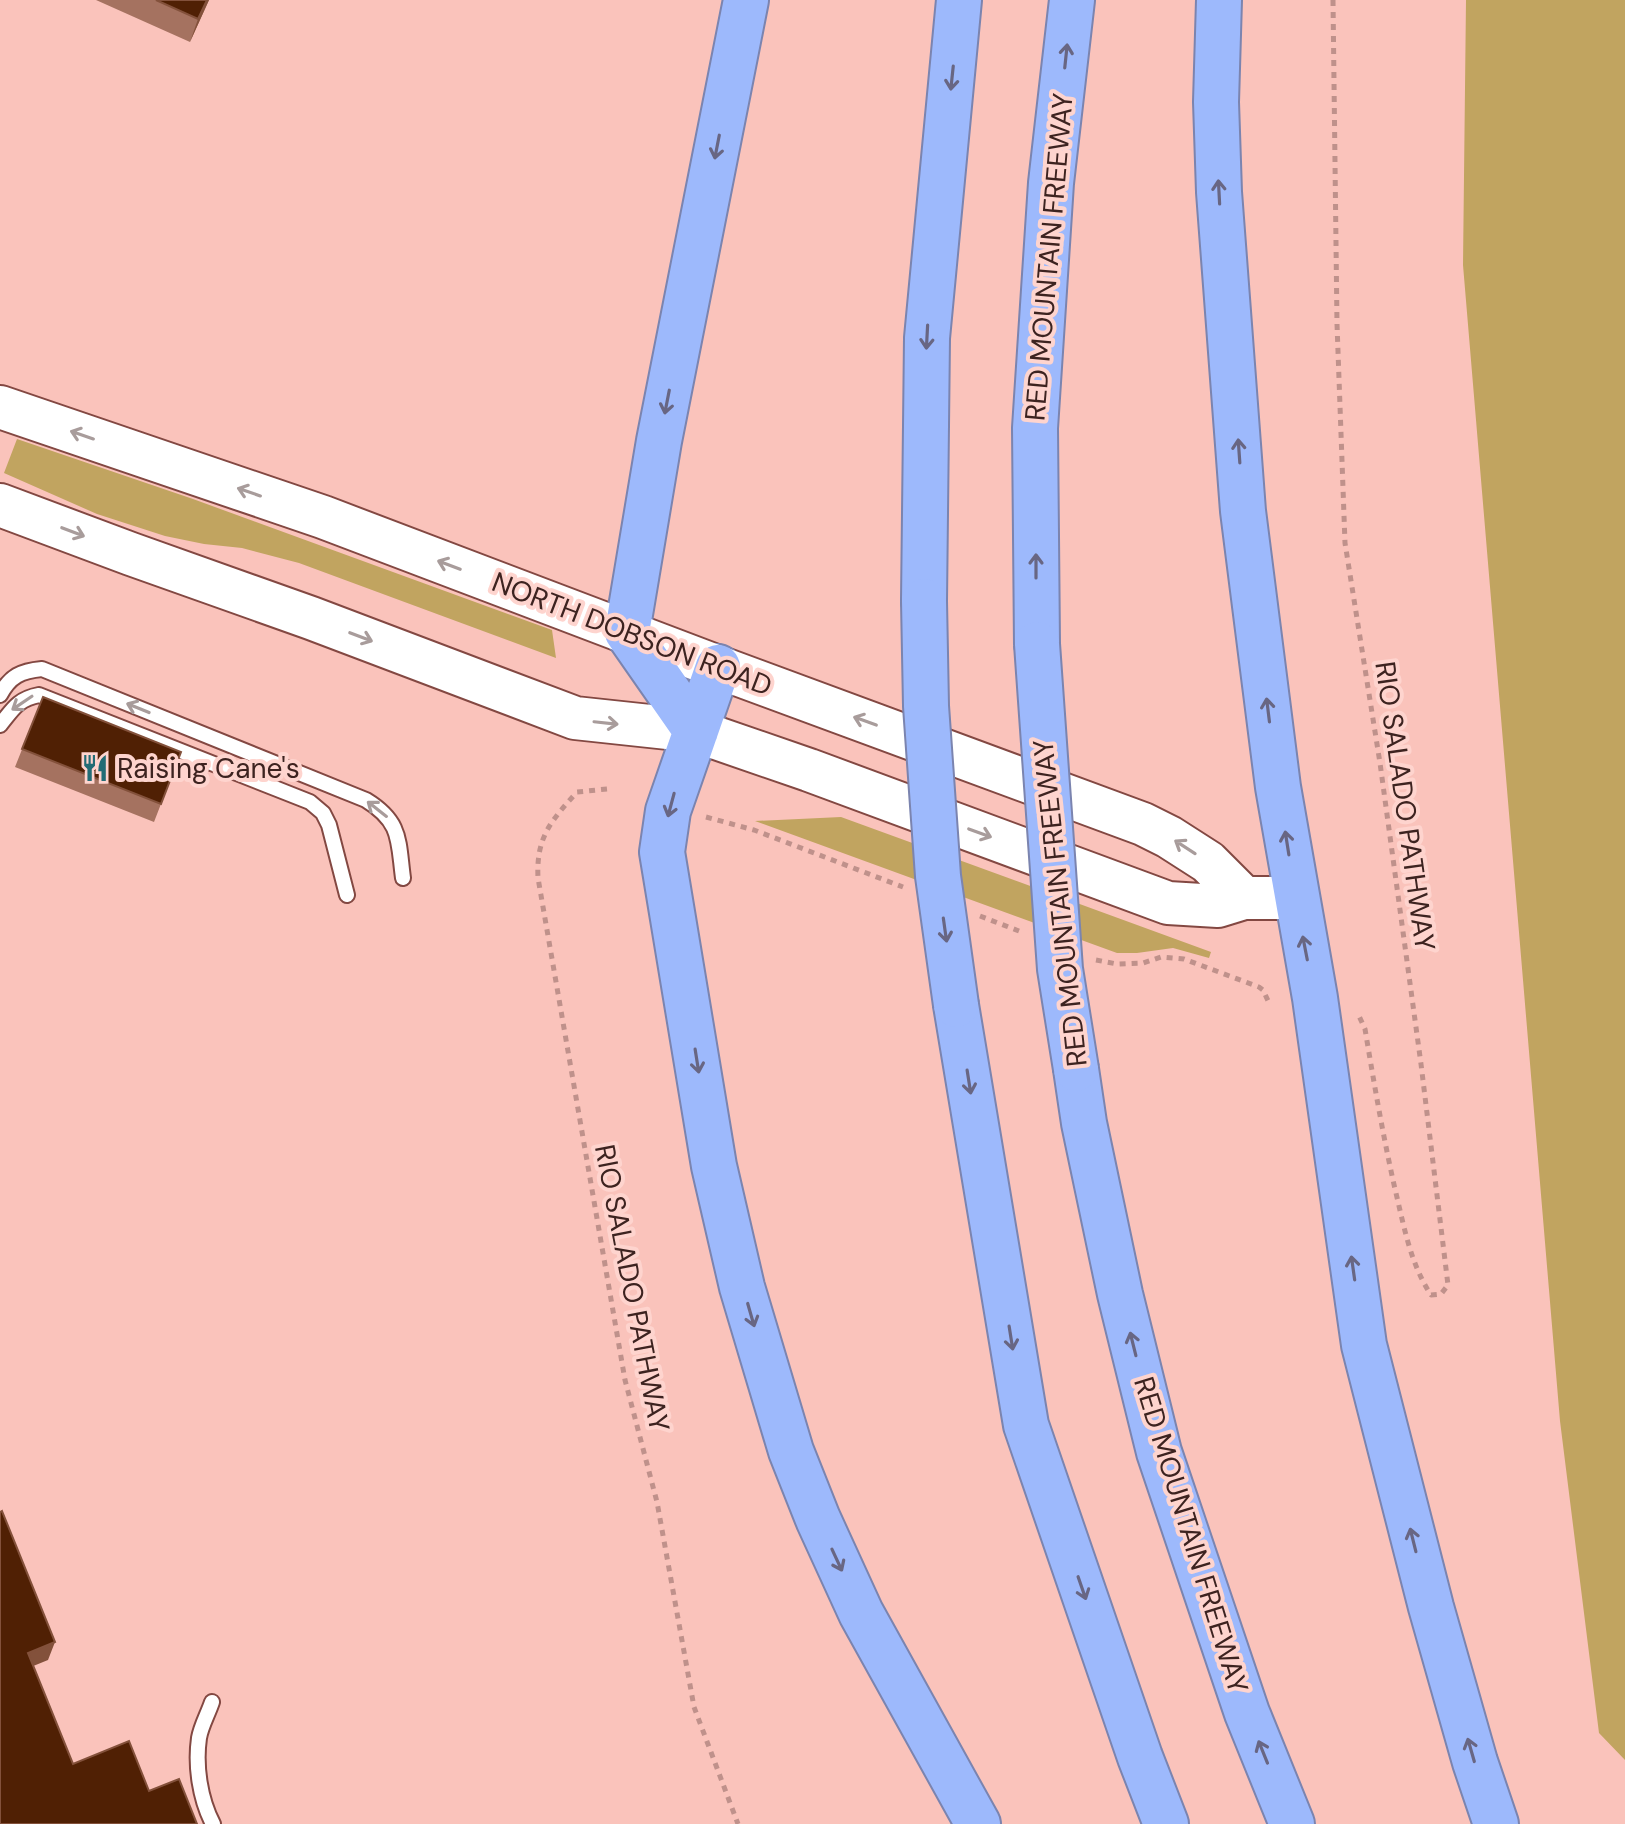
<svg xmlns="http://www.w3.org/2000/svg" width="1625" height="1824" font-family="'DM Sans',sans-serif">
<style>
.green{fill:#c1a460}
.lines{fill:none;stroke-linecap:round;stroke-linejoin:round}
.lane-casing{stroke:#834842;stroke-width:18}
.secondary-casing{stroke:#834842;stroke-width:46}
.highway-casing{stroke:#7b84af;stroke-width:48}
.path{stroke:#bf918b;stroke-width:5;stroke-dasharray:6 6;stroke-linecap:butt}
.lane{stroke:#fff;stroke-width:14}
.secondary{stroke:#fff;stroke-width:42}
.highway{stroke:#9db9fc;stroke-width:44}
.highway-bridge-casing{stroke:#7b84af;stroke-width:48;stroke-linecap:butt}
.highway-bridge{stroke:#9db9fc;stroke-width:44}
.wall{fill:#a57260}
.shaded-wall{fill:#83513b}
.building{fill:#502004;stroke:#83513b;stroke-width:2}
.oneway{stroke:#686683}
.oneway2{stroke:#a89c9b}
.labels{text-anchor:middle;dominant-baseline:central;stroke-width:8;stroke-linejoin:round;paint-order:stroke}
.street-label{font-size:28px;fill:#3d2320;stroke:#fed4ce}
.poi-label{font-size:28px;fill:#3d2320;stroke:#fed4ce;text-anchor:start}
</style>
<rect width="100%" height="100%" fill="#fac3bb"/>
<path class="green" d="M1466,0h159v1760l-26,-27 -39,-312 -97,-1156z
M17,439l176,60 359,131 4,28 -257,-95 -57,-15 -38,-4 -39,-8 -68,-22 -93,-41z
M841,817l370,135 -2,6 -36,-10 -36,5h-20l-362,-132z"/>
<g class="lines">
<g class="lane-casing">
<path id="lane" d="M0,695c10,-19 21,-24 42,-26l324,131c36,22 32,41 37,78
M0,725c13,-16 18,-26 39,-30l271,107 13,11 6,12 18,70
M212,1702c-4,12 -11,24 -13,36 -4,28 1,61 14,86"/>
</g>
<g class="secondary-casing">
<path id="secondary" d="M0,407l323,110 395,150 425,157 26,13 39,25 36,36
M0,505l131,49 180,64 264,100 121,13 113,39 359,133 50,3 26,-8h52"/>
</g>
<g class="highway-casing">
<path id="highway" d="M1219,0l-3,102 3,90 24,319 35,276 37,211 49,347 67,262 44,155 21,62
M924,601l3,-263 32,-338
M1037,644l-2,-216 16,-245 21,-183
M718,667l-50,144 -6,41 52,314 28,121 49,164 27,68 43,94 117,211
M696,731l-69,-99 32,-191 87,-441
M956,1005l70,420 114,332 26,67
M1076,1069l8,54 36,171 39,158 88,261 45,111"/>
</g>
<path class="path" d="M1333,0l4,324 8,219 35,220 41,301 27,221 -7,9 -10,1c-21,-32 -27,-69 -36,-106 -12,-53 -21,-106 -30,-160l-6,-13h-3
M607,789l-30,3c-26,29 -41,45 -39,86l87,502 32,122 37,205 44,117
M706,817l48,13 149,57
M980,916l39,15
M1096,960l21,4 26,-1 18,-6 23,2 75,28 4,3 7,15"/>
<use href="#lane" class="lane"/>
<use href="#secondary" class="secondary"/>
<use href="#highway" class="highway"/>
<g class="highway-bridge-casing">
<path id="highway-bridge" d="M924,601l2,105 12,170 18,129
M1037,644l23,325 16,100"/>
</g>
<use href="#highway-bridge" class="highway-bridge"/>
</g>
<path class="wall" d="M96,0h113l-19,42z
M43,697l138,55 -27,70 -139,-55z"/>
<path class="shaded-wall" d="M207,0h2l-19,42 8,-23z
M55,1642l-7,18 -27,11 7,-18z"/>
<path class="building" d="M156,0h51l-9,19z
M43,697l138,55 -20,52 -139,-55z
M2,1511l53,131 -27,11 45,111 56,-23 20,50 30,-12 18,45h-197v-312z"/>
<defs><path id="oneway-shaft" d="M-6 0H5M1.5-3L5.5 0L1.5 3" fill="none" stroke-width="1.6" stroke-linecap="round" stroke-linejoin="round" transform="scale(2)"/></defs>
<g class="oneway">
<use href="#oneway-shaft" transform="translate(1066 56) rotate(-84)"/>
<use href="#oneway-shaft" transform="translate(952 78) rotate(96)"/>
<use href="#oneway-shaft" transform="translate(717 147) rotate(101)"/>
<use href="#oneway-shaft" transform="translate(1219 192) rotate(-93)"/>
<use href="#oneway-shaft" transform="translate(927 337) rotate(93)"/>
<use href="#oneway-shaft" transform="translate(667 402) rotate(101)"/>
<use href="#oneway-shaft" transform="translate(1239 451) rotate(-94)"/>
<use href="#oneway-shaft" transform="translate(1036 566) rotate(-90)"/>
<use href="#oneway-shaft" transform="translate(1268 710) rotate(-97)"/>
<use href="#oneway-shaft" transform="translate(671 805) rotate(105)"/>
<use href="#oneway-shaft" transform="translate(1287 843) rotate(-99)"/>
<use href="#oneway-shaft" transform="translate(945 930) rotate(82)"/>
<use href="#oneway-shaft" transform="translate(1305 948) rotate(-101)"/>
<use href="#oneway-shaft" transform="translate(697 1061) rotate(81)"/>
<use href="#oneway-shaft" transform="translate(969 1082) rotate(81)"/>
<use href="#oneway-shaft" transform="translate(1353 1268) rotate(-98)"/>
<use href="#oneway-shaft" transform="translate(751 1315) rotate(74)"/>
<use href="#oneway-shaft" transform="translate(1011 1338) rotate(81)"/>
<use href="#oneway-shaft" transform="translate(1133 1344) rotate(-104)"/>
<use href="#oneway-shaft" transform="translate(1413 1540) rotate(-104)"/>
<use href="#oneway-shaft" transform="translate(837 1560) rotate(65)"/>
<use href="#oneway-shaft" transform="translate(1082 1588) rotate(71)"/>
<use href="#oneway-shaft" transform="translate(1471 1750) rotate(-106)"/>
<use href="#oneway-shaft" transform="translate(1263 1752) rotate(-112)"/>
</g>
<g class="oneway2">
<use href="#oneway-shaft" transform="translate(82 435) rotate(-161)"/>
<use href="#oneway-shaft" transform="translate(249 492) rotate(-161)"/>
<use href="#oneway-shaft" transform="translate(73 532) rotate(21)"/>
<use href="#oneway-shaft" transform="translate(449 565) rotate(-159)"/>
<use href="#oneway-shaft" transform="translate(361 637) rotate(21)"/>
<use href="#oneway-shaft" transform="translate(22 703) rotate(146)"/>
<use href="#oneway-shaft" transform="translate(138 708) rotate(-158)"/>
<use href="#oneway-shaft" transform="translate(865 721) rotate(-160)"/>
<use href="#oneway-shaft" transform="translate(606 723) rotate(6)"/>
<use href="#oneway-shaft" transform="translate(377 809) rotate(-142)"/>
<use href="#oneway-shaft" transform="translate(980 833) rotate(20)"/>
<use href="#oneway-shaft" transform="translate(1185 847) rotate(-147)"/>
</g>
<defs>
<g id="restaurant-bare" transform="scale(2.16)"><path d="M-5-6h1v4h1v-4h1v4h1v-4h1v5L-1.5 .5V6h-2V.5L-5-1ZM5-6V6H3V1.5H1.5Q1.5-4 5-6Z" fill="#226c75" stroke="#fed4ce" stroke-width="2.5" paint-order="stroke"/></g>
</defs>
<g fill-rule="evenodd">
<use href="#restaurant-bare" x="95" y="768"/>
</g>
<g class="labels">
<g class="street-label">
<text transform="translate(1049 257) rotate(-85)">RED MOUNTAIN FREEWAY</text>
<text transform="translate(632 634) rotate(21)">NORTH DOBSON ROAD</text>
<text transform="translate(1405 806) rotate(82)">RIO SALADO PATHWAY</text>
<text transform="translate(1060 903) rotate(-96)">RED MOUNTAIN FREEWAY</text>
<text transform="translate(632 1288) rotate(79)">RIO SALADO PATHWAY</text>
<text transform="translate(1191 1535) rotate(73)">RED MOUNTAIN FREEWAY</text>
</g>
<g class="poi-label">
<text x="117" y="768">Raising Cane's</text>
</g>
</g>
</svg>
